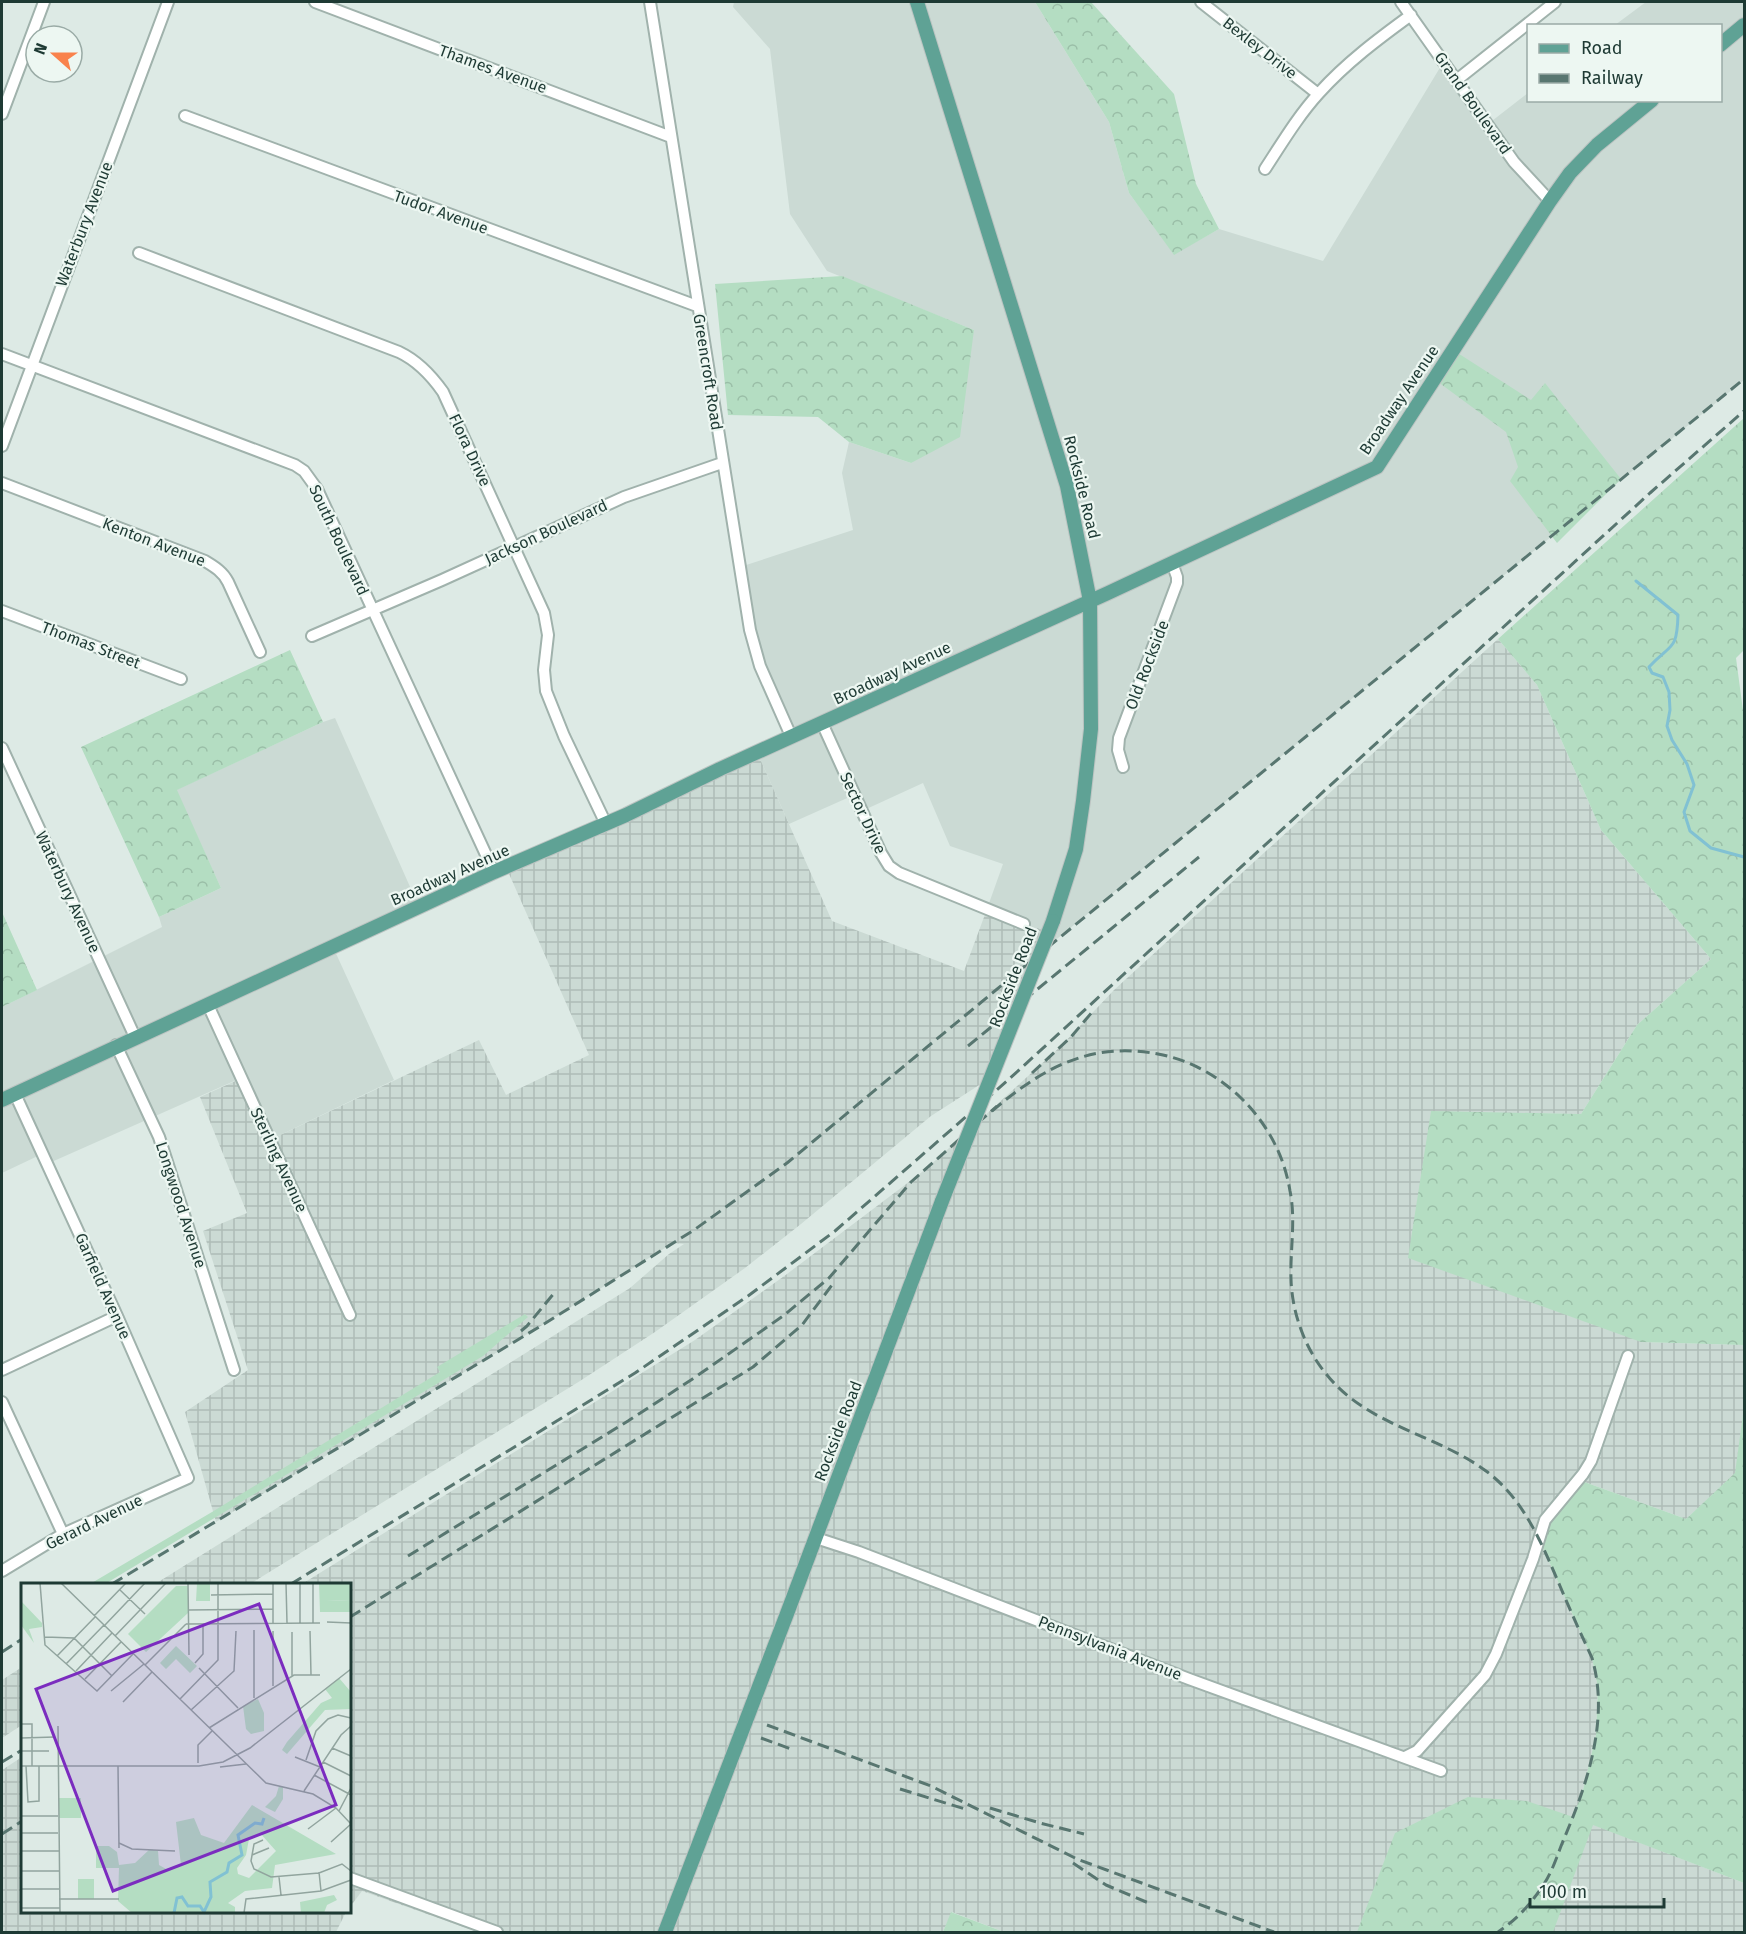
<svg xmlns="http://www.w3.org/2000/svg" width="1746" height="1934" font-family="'Fira Sans',sans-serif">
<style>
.built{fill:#cbdad4}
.industrial{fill:url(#industrial-grid)}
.green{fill:#b4ddc2}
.forest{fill:url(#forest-crowns)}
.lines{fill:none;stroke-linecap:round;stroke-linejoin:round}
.stream{stroke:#81c1d3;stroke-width:3}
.minor-casing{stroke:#a0b2ac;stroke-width:14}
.major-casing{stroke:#bcc4c2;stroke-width:16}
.minor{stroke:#fff;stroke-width:10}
.major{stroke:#5fa295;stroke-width:14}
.rail{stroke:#587670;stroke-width:3;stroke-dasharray:12 6;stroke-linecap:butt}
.major-bridge-casing{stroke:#bcc4c2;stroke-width:16;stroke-linecap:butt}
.major-bridge{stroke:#5fa295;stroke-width:14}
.labels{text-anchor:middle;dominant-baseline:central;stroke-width:4.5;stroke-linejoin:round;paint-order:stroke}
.street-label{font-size:16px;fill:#1e3a34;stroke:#edf7f2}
.inset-river{fill:none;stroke:#81c1d3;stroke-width:3}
.inset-road{fill:none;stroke:#91a49e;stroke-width:1.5}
.view{fill:#7b2cbf;fill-opacity:0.15;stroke:#7b2cbf;stroke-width:3}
.inset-edge{fill:none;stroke:#1e3a34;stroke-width:3}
</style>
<defs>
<pattern id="industrial-grid" width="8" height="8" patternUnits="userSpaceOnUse" patternTransform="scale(1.5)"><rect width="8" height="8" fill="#cbdad4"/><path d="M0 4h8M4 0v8" fill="none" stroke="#aebcb7"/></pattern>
<pattern id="forest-crowns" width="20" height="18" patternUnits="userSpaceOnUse" patternTransform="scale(1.5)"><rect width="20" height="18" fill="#b4ddc2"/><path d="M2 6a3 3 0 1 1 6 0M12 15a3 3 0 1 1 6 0" fill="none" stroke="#9abea7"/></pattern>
</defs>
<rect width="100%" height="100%" fill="#ddeae5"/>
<path class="built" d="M734,2h301l74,120 20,71 45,61 45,-25 104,32 121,-200 44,63 40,-31v7h192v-74l-105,-1 31,-23h98v378l-702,571 -55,-42 16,-45 -53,-18 -27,-63 -61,28 -8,-16 -65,29 -32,-72 34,-16 -31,-70 -20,-99 113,-37 -11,-57 7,-31 62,21 63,-133 -147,-59 -37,-57 -20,-165 -37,-42z
M335,718l84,189 -86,40 61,133 -124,60 -29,-62 -194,86 -5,-10 -40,19v-166l160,-80 -3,-10 62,-29 -45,-98 147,-68z"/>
<path class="industrial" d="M1498,639l39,46 64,145 110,129 -74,66 -56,89 -150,-2 210,230 103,3v62l-8,66 -50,46 -107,-39 -40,59 53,119 6,30 -2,47 -13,55 -9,27 170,66v49h-740l-52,-20 -9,20h-465l-116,-41 -12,16v-323h-48l393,-244 92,-66 139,-105 134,-122 54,-57z
M757,752l75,169 132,50 23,-62 61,23 -64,150 -53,34 -130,108 -56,44 -90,64 -75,49 -330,203h-95l475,-296 39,-34 15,-10 -11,-1 -129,81 -328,198 -31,-110 63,-42 -45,-139 44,-18 -47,-116 42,-19 28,62 209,-100 27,55 83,-40 -83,-188z
M22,1667v58l-20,13v-58z
M22,1757v155h324l-10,20h-334v-162z"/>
<path class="green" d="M525,1314l3,3 -45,39 -378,228h-15l122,-72 228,-140 -3,-5z"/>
<path class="forest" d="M1035,2h56l83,92 22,90 23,45 -45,26 -45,-62 -20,-71z
M842,276l132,54 -14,107 -49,26 -62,-21 -31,-25 -90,-2 -13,-131z
M1453,350l78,50 14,-17 76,96 -64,64 -47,-62 8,-14 -12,-35 -72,-53z
M1744,418v232l-8,8 8,60v627l-103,-3 -233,-84 23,-147 150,3 56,-89 74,-66 -110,-129 -64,-145 -39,-46z
M290,650l33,72 -146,68 44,98 -62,29 -78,-170z
M2,912l35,78 -35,17z
M1744,1407v476l-151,-58 -40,107h-196l38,-99 73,-36 59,4 46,16 10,-27 13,-55 2,-47 -6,-30 -53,-119 6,-19 34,-40 107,39 49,-46z
M951,1912l53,20h-61z"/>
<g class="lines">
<path class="stream" d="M1636,581l42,34c-1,37 -7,28 -29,52l3,6 11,4 6,15 1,18 -3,16 5,14 15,24 7,21 -10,27 6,19 21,17 33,9"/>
<g class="minor-casing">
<path id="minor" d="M315,2l356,135
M650,2l100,628 10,36 31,70
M1201,2l117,92
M1401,2l113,160 36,39
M1458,79l97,-77
M2,114l42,-112
M185,116l512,190
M1265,169c17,-26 33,-53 54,-76 27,-30 59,-54 92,-78
M139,253l260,99c19,9 32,23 44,40l101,221 4,22 -4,35 2,21 18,45 42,88
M2,354l293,111 9,6 13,18 177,383
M2,446l166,-444
M2,483l203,78c10,6 18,11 23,21l32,70
M2,611l179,68
M312,636l130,-56 182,-83 98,-34
M822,723l59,130 8,13 10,7 125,51
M2,748l133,289
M1123,767l-5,-17 1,-12 58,-155v-6l-5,-14
M208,1005l142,310
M116,1045l43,92 75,233
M2,1370l115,-54
M2,1402l61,132
M816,1538l43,14 330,127 252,92
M2,1571l61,-37 125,-56 -71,-162 -102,-222
M1405,1757l12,-6 68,-76 11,-21 37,-95 12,-39 38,-46 8,-13 37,-105
M350,1878l147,54"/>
</g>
<g class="major-casing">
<path id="major" d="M917,2l150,484 23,115 1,128 -8,72 -7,48 -23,72
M1720,45l24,-20
M2,1100l492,-228 132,-57 94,-46 388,-176 269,-126 173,-266 20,-28 27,-28 55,-45
M665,1932l123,-321 154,-410"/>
</g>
<use href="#minor" class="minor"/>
<use href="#major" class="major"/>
<path class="rail" d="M968,1046l231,-189
M1032,1073l39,-36 22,-26
M992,1111c52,-44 100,-71 171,-56 28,6 55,21 77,42 26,25 44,57 50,94 6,29 0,59 1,88 1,34 14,70 36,96 41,51 109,59 159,96 38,28 56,73 74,115 10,24 21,48 32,72 18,61 -5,127 -29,183 -6,15 -11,32 -21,46 -12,18 -26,33 -44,45
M521,1331l6,-5 28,-34
M408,1556l220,-135 63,-41 92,-64 46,-38 82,-96 86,-76
M112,1584l432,-260 150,-94 93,-67 244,-202 713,-582
M291,1584l344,-211 113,-77 87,-65 172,-150 643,-588 94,-82
M350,1617l403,-250 49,-42 33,-44
M2,1652l20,-13
M767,1725l164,61 146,73 197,73
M761,1738l30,11
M2,1762l20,-12
M900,1789l65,20
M990,1808l50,15 44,11
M2,1834l20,-13
M1073,1863l33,22 45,19"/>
<g class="major-bridge-casing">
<path id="major-bridge" d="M942,1201l111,-280"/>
</g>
<use href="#major-bridge" class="major-bridge"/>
</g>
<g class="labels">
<g class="street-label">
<text transform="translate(1260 48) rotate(38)">Bexley Drive</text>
<text transform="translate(493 69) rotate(20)">Thames Avenue</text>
<text transform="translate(1473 103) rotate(55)">Grand Boulevard</text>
<text transform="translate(441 212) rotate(20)">Tudor Avenue</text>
<text transform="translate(84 224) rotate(-69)">Waterbury Avenue</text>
<text transform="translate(708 372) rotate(81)">Greencroft Road</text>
<text transform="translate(1399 400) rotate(-56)">Broadway Avenue</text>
<text transform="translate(470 450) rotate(65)">Flora Drive</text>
<text transform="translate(1082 487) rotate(76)">Rockside Road</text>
<text transform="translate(546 532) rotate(-25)">Jackson Boulevard</text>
<text transform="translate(339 540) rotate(65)">South Boulevard</text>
<text transform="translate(154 542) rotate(21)">Kenton Avenue</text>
<text transform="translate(91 645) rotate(21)">Thomas Street</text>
<text transform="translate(1147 665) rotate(-69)">Old Rockside</text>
<text transform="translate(892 673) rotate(-25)">Broadway Avenue</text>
<text transform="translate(863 813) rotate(65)">Sector Drive</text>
<text transform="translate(450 875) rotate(-24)">Broadway Avenue</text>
<text transform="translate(68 892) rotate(65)">Waterbury Avenue</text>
<text transform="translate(1013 977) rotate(-69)">Rockside Road</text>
<text transform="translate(279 1160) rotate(65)">Sterling Avenue</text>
<text transform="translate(181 1205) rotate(72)">Longwood Avenue</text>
<text transform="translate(103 1286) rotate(66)">Garfield Avenue</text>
<text transform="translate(838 1431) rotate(-69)">Rockside Road</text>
<text transform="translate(94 1522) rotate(-26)">Gerard Avenue</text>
<text transform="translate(1110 1648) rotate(21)">Pennsylvania Avenue</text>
</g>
</g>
<g transform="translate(21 1583)">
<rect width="330" height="330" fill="#ddeae5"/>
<path d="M330,17v12h-24v-11z" fill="#b4ddc2"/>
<path d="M176,0l13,1v17h-14zM298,0h32v17l-24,1v11h-7zM155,3h12v27l-42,39 -18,-18zM0,18l21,22v4l-13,2 5,14 -13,-18zM155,63l21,20 -7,7 -14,-14 -10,10 -6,-6zM318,95l12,14v17l-26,1 -38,44 -5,-4 5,-8 34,-39 11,-5 -7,-9zM237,116l6,14v18l-13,3 -5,-5 -3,-23zM258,203l4,1v12l-8,13 -10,-5 11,-11zM38,215h22v20h-22zM231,222l84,49 -61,11 -3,23 -27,3 -17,12 7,4v6h-103l-14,-12 1,-33h-23v-22h13l8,6 2,13 16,-2 15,-14 8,2 1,14 7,4 15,-4 -5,-43 18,-4 7,17 23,8zM239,250l16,18 -27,27 -11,-4 -1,-6 9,-13 3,-16zM57,296h16v20h-16zM313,312l3,5 -10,5 -3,8h-23l-1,-11z" fill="#b4ddc2" fill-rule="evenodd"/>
<path class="inset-river" d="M153,330l3,-15 5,-1 6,9h12l4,6 7,-15 -1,-15 17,-10 2,-9 13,-8 -4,-20 17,-12 7,1 2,-6"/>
<path class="inset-road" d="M19,0l5,62 52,46 36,-37M40,0l205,200 47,11 23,14 15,16M167,0l1,72M252,0v40M265,0l1,40M279,0v40M292,0v40M99,7l25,24M190,12l62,-1M167,27l85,-1M73,33l32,-33M306,39l24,1M165,41l134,-1M84,42l40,-42M233,47v68M252,48v55M289,48l1,44M271,49v44M94,53l51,-53M24,54l29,1 38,38M36,73l38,-39M174,80l8,-9v-30M45,81l38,-39M124,82l41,-41M178,85l39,40M55,88l36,-38M64,96l36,-37M90,108l33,-27M159,116l38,-39v-77M102,119l29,-30M170,127l43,-39 2,-40M0,141h11v42M37,143l2,187M188,145l85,-53h26M0,155l34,-1M311,165l19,8M0,168h28M274,174l25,10M285,177l10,-29 12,-12 10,-4 13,3M302,179l28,14M177,180v-18l14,-14M0,183h178l24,-4 27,-14 101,-79M5,183l2,36 11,-1v-35M97,183l1,82M199,184l26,-3M293,192l37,20M283,208l37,-56 10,-9M318,228l12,-23M0,233h37M287,246l28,-21M0,250h37M242,257l-9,4 -3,17 3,8 17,8 48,-4 23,-9 9,7M310,259l20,-18M98,260l13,6 43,2M0,268h38M231,272l17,-7M0,288h38M298,289l2,19M258,294l2,18M0,306h39M38,316h60M0,325h39M223,330l2,-14 75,-8 30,-11"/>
<path class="view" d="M238,21l77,201 -223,86 -77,-202z"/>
<rect width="330" height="330" class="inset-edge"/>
</g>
<rect width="1746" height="1934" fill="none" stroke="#1e3a34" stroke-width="6"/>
<rect x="1527" y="24" width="195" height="78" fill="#edf7f2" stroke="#9aaba6" stroke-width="1.5"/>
<rect x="1539" y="44" width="30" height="9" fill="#5fa295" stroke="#9aaba6" stroke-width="1.5"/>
<text x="1581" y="54" font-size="18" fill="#1e3a34">Road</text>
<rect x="1539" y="74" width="30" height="9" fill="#587670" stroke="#9aaba6" stroke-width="1.5"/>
<text x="1581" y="84" font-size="18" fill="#1e3a34">Railway</text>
<g transform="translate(54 54) rotate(291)"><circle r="28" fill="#edf7f2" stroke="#9aaba6" stroke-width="1.5"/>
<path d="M0-4.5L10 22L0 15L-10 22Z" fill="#f9824c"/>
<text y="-9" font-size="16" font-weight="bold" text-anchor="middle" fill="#1e3a34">N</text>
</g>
<path d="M1530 1898v9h134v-9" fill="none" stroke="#1e3a34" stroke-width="3"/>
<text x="1539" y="1898" font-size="18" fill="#1e3a34" stroke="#edf7f2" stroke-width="4.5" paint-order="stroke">100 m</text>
</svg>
